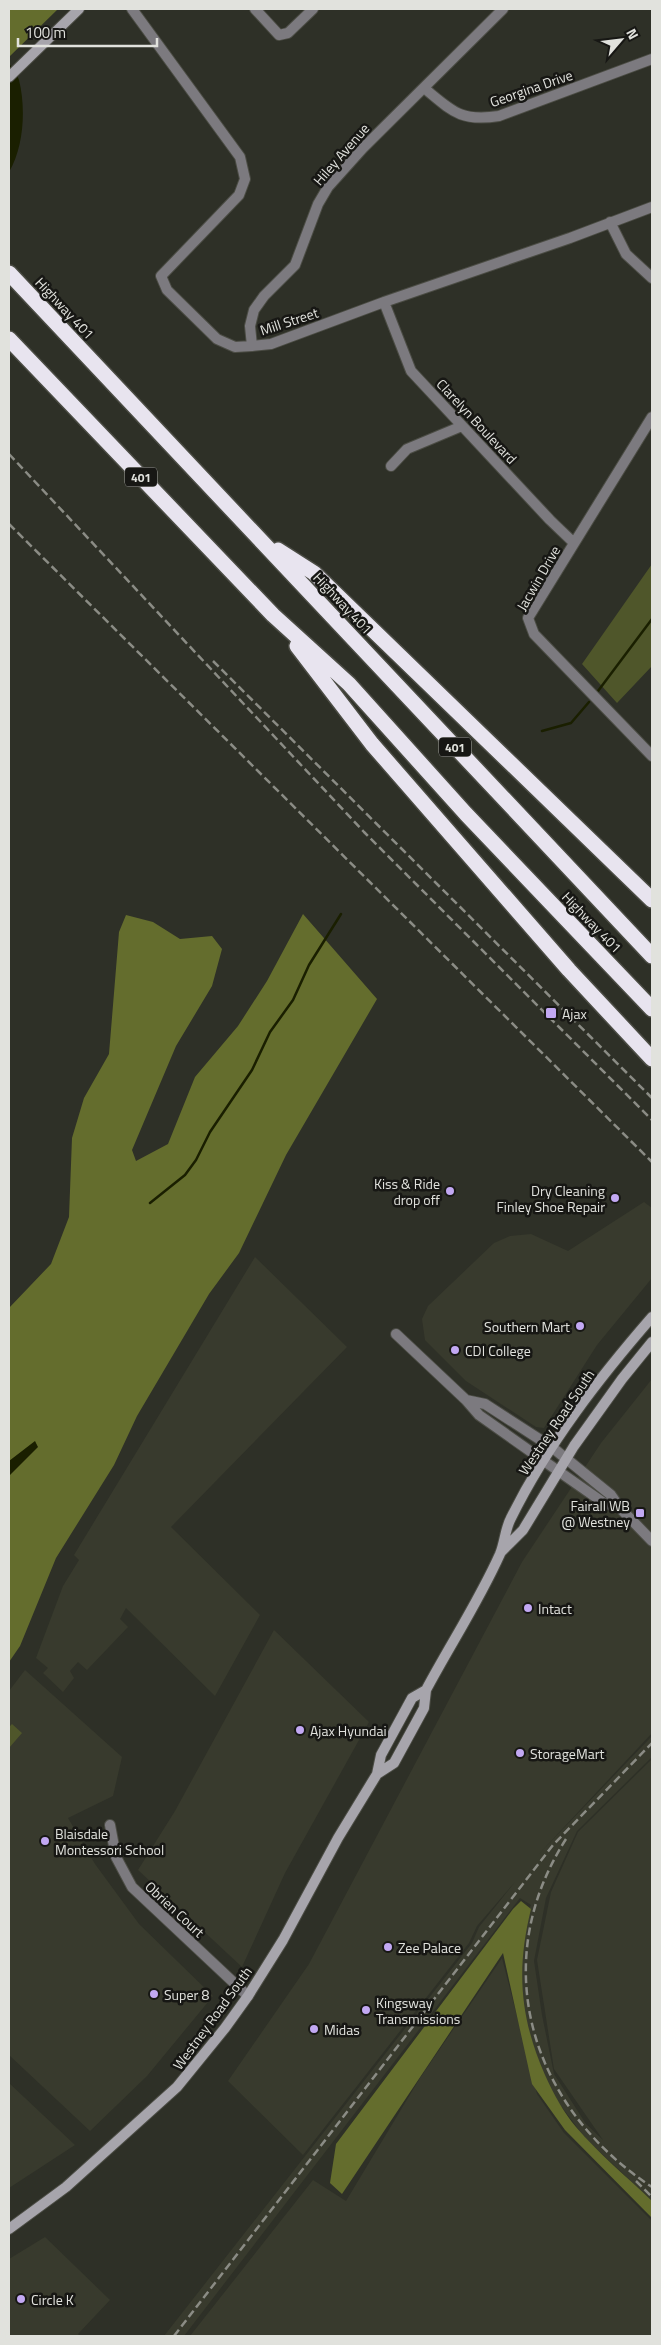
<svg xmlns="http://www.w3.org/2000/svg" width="661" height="2345" font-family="'Titillium Web',sans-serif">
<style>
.built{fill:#383a2d}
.green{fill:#4f562a}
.forest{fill:#646d2d}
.water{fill:#1a1f00}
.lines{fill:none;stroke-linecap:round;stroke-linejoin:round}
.stream{stroke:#1a1f00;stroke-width:2.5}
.minor-casing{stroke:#4b4c44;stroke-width:12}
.tertiary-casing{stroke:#4b4c44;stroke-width:12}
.secondary-casing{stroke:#4b4c44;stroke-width:12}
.motorway-casing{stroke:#4b4c44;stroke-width:18}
.minor{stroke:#7c7a7f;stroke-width:10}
.tertiary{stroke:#7c7a7f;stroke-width:10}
.secondary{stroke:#a7a5ac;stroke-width:10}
.motorway{stroke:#e8e4ef;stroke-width:15}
.rail{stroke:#8b8c85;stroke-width:2.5;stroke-dasharray:8 4;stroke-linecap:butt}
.poi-dot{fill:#c2a8f3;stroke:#171714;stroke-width:2}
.labels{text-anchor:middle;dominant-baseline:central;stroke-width:5;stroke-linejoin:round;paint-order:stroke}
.shield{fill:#171714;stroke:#a4a5a1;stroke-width:1}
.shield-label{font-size:12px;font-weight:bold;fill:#e1e2dd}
.street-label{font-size:14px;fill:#e1e2dd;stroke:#171714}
.poi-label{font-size:14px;fill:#e1e2dd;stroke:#171714;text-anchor:start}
</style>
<rect width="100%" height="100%" fill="#2e3027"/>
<path class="built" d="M644,1202l8,6v70l-55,67 -53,83 -8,-1 -70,-46 -41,-41 -3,-21 6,-13 66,-63 16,-7 21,-2 37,17z
M255,1257l92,90 -176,180 89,88 -45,81 -89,-88 -6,11 8,8 -41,43 -9,-8 -8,9 4,7 -11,14 -20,-19 5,-5 -12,-10 27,-72 16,-26 -5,-5z
M652,1379v354l-114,122 114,-119v21l-75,74 -31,67 -12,63 8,54 12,59 32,50 17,16 -49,-71 -17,-109 14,-68 27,-60 74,-73v442l-67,-63 -30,-40 -22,-46 -11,-35 -3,-38 7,-64 5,-10 -11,-7 -336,438h-20l308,-393 7,-16 36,-45 -38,44 -8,17 -166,212 -75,-74 81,-117 213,-402 79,-119z
M274,1630l95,92 -84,151 -43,94 -104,-97 37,-59z
M25,1670l97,87 -9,39 -45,22 27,46 44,60 74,72 -66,80 -57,55 -81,-76v-364z
M502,1958l35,136 27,39 88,88v115h-462l123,-156 33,21 74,-123z
M9,2083l66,62 -66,43z
M45,2237l65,63 -32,34 2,2h-71v-77z"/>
<path class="green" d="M652,564v102l-35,37 -35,-39z
M12,1724l10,9 -13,15v-21z"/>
<path class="forest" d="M9,9h49l-49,48z
M303,914l74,85 -91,156 -47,98 -30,41 -72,122 -23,49 -58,93 -36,88 -11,16v-354l42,-44 18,-47 3,-79 12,-40 25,-44 10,-122 7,-17 27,7 27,17 32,-3 10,13 -10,37 -36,60 -44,104 4,11 32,-17 27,-67 43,-51 29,-45z
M521,1901l10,8c-15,61 -11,109 14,166 8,18 19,38 31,52 23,27 51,50 76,74v17l-87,-88 -33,-46 -29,-131 -161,241 -12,-11 6,-39 177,-235z"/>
<path class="water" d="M9,63c3,5 8,11 10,17 7,28 5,67 -10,92z
M35,1441l3,6 -29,29v-15z"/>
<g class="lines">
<path class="stream" d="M598,691l54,-72
M542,731l29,-8 18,-21
M150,1203l35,-28 11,-15 14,-28 42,-62 18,-38 23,-32 16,-35 32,-51"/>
<g class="minor-casing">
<path id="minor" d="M132,9l108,148 5,22 -6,16 -78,81 6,14 50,49 18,8 17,-1 19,-2 113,-42 186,-64 82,-31
M255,9l24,26 9,-2 25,-24
M424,88c28,23 36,34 75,28l153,-57
M610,222l16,32 26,24
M384,302l27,69 139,149 24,23
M252,346l-2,-20 4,-16 10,-14 31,-31 23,-61 10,-17 35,-39 140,-139
M652,417l-124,201 6,16 118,122
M391,466l16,-17 55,-23
M396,1334l70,66 13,15 65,46
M466,1400l19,4 68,44
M110,1825l6,32 16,30 116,109"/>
</g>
<g class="tertiary-casing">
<path id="tertiary" d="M553,1448l58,47 9,13 32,33
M544,1461l60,42 16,5"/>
</g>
<g class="secondary-casing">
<path id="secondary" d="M9,77l70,-68
M501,1552l22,-22 51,-84 48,-67 30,-37
M377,1774l17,-11 30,-55 2,-18c24,-45 53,-89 74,-136 5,-12 5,-25 11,-36 36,-73 88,-140 141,-201
M9,2229l57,-42 111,-100 48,-59 23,-32 35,-56 55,-102 39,-64 4,-19 31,-57 14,-8"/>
</g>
<g class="motorway-casing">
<path id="motorway" d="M9,273l643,683
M9,339l264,276 76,69 117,130 186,195
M278,550l36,23 338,327
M297,646l75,98 197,226 83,89"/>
</g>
<use href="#minor" class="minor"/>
<use href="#tertiary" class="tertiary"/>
<use href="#secondary" class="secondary"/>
<use href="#motorway" class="motorway"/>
<path class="rail" d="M9,454l355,378 288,288
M9,524l643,638
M213,661l439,437
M566,1839c-80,125 -35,269 86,348
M636,2181l16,16
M174,2336l379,-491 99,-102"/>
</g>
<g class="poi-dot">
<rect x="545" y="1007" width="12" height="12" rx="2.5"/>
<circle cx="450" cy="1191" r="5"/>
<circle cx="615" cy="1198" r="5"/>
<circle cx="580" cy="1326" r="5"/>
<circle cx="455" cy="1350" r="5"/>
<rect x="635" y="1508" width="10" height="10" rx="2.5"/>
<circle cx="528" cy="1608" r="5"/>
<circle cx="300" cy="1730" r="5"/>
<circle cx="520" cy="1753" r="5"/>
<circle cx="45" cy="1841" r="5"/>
<circle cx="388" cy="1947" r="5"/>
<circle cx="154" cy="1994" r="5"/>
<circle cx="366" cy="2010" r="5"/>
<circle cx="314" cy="2029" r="5"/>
<circle cx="21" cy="2299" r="5"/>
</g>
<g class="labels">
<g class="shield">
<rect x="125" y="467.5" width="32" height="19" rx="4"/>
<rect x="439" y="737.5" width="32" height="19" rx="4"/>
</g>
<g class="shield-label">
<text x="141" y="477">401</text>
<text x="455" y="747">401</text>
</g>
<g class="street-label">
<text transform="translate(531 88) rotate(-19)">Georgina Drive</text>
<text transform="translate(341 154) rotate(-49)">Hiley Avenue</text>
<text transform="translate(65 308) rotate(47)">Highway 401</text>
<text transform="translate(289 321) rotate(-18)">Mill Street</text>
<text transform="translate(477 421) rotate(47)">Clarelyn Boulevard</text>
<text transform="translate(538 578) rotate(-60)">Jacwin Drive</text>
<text transform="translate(343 603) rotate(47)">Highway 401</text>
<text transform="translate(592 922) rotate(46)">Highway 401</text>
<text transform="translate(556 1422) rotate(-56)">Westney Road South</text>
<text transform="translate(175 1909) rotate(43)">Obrien Court</text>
<text transform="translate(212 2018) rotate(-54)">Westney Road South</text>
</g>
<g class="poi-label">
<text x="562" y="1013">Ajax</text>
<text x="440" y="1183" text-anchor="end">Kiss &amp; Ride<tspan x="440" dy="16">drop off</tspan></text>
<text x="605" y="1190" text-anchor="end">Dry Cleaning<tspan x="605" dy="16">Finley Shoe Repair</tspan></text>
<text x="570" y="1326" text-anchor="end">Southern Mart</text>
<text x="465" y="1350">CDI College</text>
<text x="630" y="1505" text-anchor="end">Fairall WB<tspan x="630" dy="16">@ Westney</tspan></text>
<text x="538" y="1608">Intact</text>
<text x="310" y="1730">Ajax Hyundai</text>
<text x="530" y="1753">StorageMart</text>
<text x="55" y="1833">Blaisdale<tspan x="55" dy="16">Montessori School</tspan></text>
<text x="398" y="1947">Zee Palace</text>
<text x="164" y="1994">Super 8</text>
<text x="376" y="2002">Kingsway<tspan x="376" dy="16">Transmissions</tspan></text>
<text x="324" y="2029">Midas</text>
<text x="31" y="2299">Circle K</text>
</g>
</g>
<rect width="661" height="2345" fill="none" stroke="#e1e2dd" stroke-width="20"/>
<g transform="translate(621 40) rotate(62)" stroke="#171714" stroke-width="4" paint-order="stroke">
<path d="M0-4L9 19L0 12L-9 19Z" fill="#e1e2dd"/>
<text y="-8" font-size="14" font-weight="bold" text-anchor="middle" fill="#e1e2dd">N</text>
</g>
<path d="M18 38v8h139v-8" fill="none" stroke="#e1e2dd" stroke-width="2.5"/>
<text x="25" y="38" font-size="15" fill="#e1e2dd" stroke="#171714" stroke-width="4" paint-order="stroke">100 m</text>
</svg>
